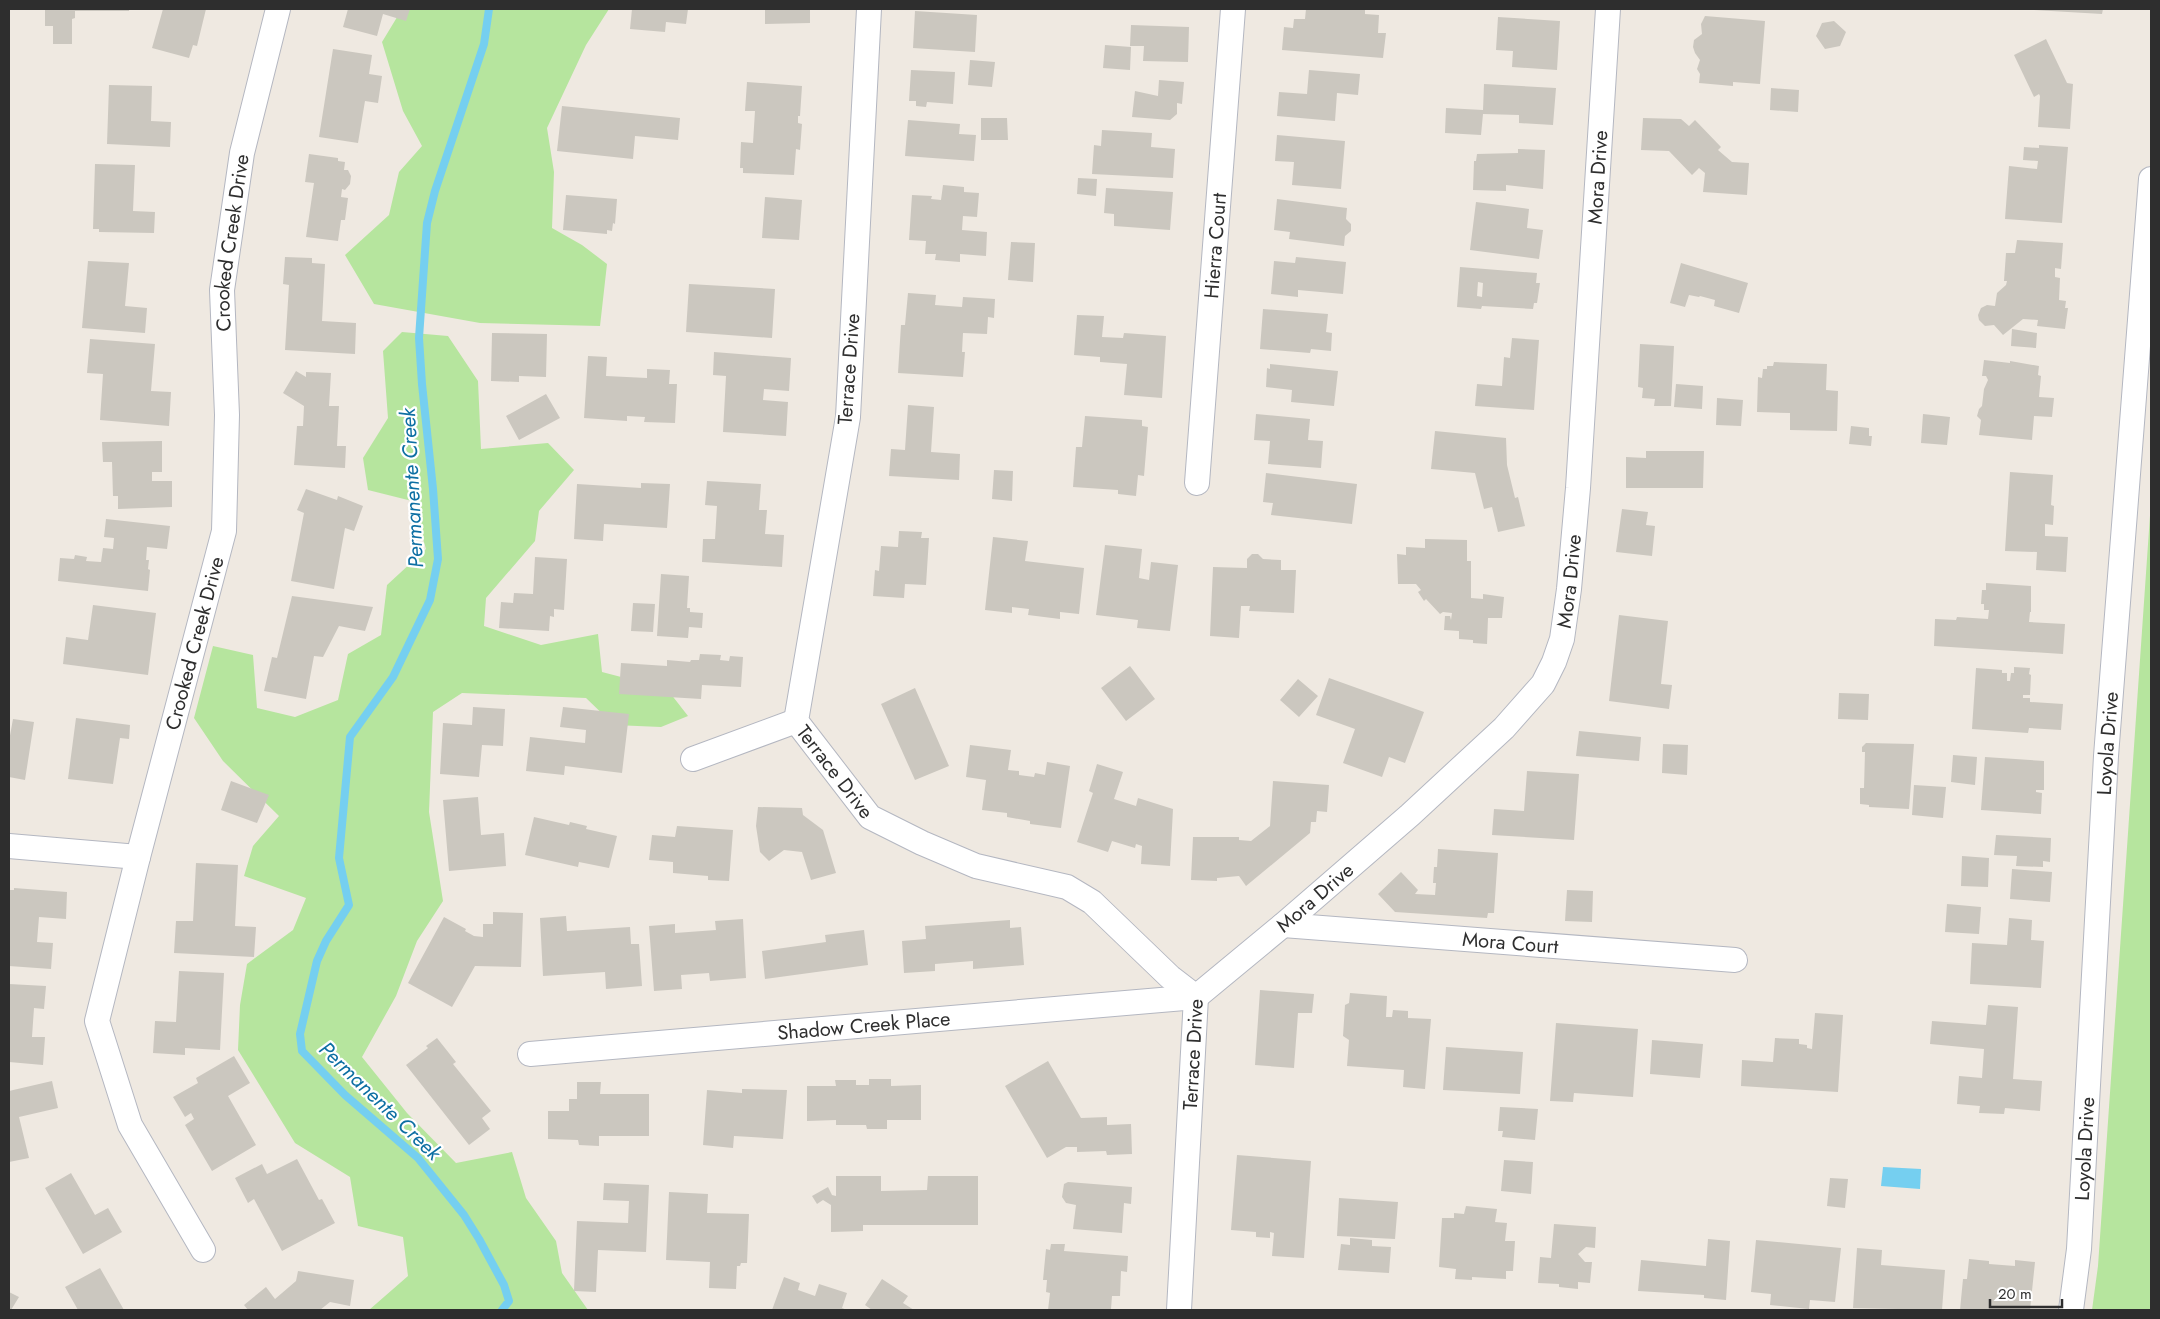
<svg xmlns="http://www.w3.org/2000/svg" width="2160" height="1319" font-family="Jost,sans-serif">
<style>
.green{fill:#b6e59e}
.water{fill:#75cff0}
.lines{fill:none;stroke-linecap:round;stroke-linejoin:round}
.stream{stroke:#75cff0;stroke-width:8}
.building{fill:#cbc7bf;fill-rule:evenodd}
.minor-casing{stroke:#b4b7c1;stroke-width:26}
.minor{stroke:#fff;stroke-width:24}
.labels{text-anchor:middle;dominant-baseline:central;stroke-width:4.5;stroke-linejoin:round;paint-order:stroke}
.street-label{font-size:20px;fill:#2e2e2e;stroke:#fff}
.water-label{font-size:21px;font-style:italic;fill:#0d6fa3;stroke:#fff}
</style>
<rect width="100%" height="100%" fill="#efe9e1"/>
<path class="green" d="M402,9h207l-23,36 -39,83 7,44 -2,56 30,17 25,19 -7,62 -120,-3 -106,-19 -29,-49 44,-40 10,-43 23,-26 -19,-35 -21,-69z
M402,332l46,4 30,45 3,68 67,-6 26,27 -35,41 -4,30 -49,57 -2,28 57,19 57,-11 4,38 65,17 21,27 -27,11 -47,-2 -28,-27 -124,-5 -29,19 -4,100 14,89 -26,40 -21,55 -34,61 45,56 49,50 56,-11 14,46 30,43 6,32 26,37h-219l39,-34 -5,-39 -45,-11 -8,-49 -55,-34 -57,-93 2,-45 7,-41 46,-34 13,-32 -62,-22 9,-30 26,-30 -56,-55 -29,-43 19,-72 40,9 4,53 38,9 43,-17 10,-46 33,-19 6,-50 39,-36 -14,-48 -44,-11 -5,-32 25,-40 -5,-67z
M2151,501v809h-59l6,-44z"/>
<path class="water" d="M1883,1167l38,2 -1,20 -39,-3z"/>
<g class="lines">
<path class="stream" d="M489,9l-5,35 -49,147 -8,32 -8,115 3,46 11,105 5,70 -8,41 -37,77 -43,60 -11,121 10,47 -23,36 -9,20 -17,73 2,17 43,44 73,63 46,57 15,24 25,46 5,16 -7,9"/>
</g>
<path class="building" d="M45,9h84v2h-54v7l-3,1v25h-19v-18h-8z
M163,9h43l-9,37 -4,-1 -4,13 -37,-10z
M348,9h62l-4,12 -23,-7 -6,22 -34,-9z
M632,9h56l-2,15 -20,-2 -1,10 -35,-3z
M765,9h45v14l-45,1z
M1306,9h59v5l14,1 -1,18h8l-3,25 -101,-8 2,-23 9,1 1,-9h11z
M2034,9h69l-1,5 -68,-4z
M915,11l62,4 -2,37 -62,-4z
M1705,16l60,5 -5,63 -27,-2v4l-34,-3 1,-9 -3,-5 3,-9 -5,-7 -2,-6 1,-7 8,-6 -1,-10z
M1498,17l62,4 -3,49 -45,-3 1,-16 -17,-1z
M1834,21l12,11 -6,14 -15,3 -9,-13 6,-13z
M1131,25l58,2 -1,35 -45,-1 1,-15h-14z
M2046,39l21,44 6,1 -3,45 -32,-2 2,-31 -1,-2 -5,3 -20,-42z
M1105,45l26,2 -1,23 -27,-2z
M333,49l39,6 -3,19 13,2 -4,27 -13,-2 -7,42 -39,-6z
M970,60l25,2 -3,25 -24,-2z
M911,70l44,2 -2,32 -26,-2 -1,5 -10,-1v-5h-7z
M1309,70l51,4 -2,21 -21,-2 -2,28 -58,-5 2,-24 28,2z
M1159,80l25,2 -2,22 -5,-1v11l-7,6 -38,-3 3,-26 23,5z
M747,82l55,4 -2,30h-2v7l4,1 -2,26 -4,-1 -2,26 -51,-2v-5h-3l1,-26 12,1 2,-32h-10z
M1484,84l72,4 -3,37 -34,-2v-8l-36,-1 -2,21 -36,-2 1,-25 37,2z
M109,85l43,1 -1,35 20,1 -1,25 -63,-3z
M1771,88l28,2 -1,22 -28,-2z
M562,106l118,12 -2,22 -43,-4 -2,23 -76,-8z
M981,118h26l1,22h-27z
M1643,118l38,1 8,7 6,-6 26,27 -3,3 14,12 17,1 -2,32 -44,-3 2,-19 -6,-5 -7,7 -23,-24 -28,-1z
M908,120l52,4 -1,10 17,1 -2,26 -69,-5z
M1102,130l50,3 -1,14 24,2 -2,29 -81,-4 2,-29 7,1z
M1277,135l68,6 -4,48 -49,-4 2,-23 -19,-1z
M2039,145l29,2 -6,76 -57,-4 4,-53 28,3 1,-8 -15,-1 1,-13 15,1z
M1518,149l27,1 -2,39 -37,-4v6l-33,-1 1,-29h2l1,-7 41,-1z
M309,154l29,4v3l7,1 -1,8h4l3,6 -1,8 -5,6 -3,-1 -1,8 7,1 -3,22h-4l-3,21 -32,-4 8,-54 -9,-1z
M95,164l40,1 -2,46 22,1 -1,21 -55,-1v-3h-6z
M1078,178l19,1 -1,17 -19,-2z
M943,185l21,2v5l15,1 -2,24 -14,-1 -1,14 25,2 -1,24 -26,-2v8l-25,-2 1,-6h-11l1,-13 -17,-1 3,-45 20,1 -1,3 10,1z
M1106,188l67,4 -3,38 -56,-4v-12l-10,-1z
M566,195l51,4 -2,25 -2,-1 -1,8 -5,-1v4l-44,-4z
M765,197l37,3 -3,40 -37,-2z
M1277,199l70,9 -1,11 5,5v7l-6,5 -1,10 -55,-7 1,-7 -16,-2z
M1476,202l53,7 -2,19 16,2 -4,29 -69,-9z
M2017,240l46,3 -2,26 -6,-1v9l5,1 -1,22 7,1 -1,7h3l-3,21 -28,-3 1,-6 -15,-1 -20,16 -9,-10 -9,1 -6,-6 -1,-5 3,-7 6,-3 8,1 2,-13 9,-8 1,-4h-3l2,-28h9z
M1011,242l24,1 -2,39 -25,-2z
M285,257l27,1v5l13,1 -3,57 34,2 -1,31 -70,-4 4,-65 -6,-1z
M1296,257l50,5 -3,32 -45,-4v7l-27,-3 3,-33 21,2z
M88,261l41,2 -4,43 22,2 -2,25 -63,-5z
M1681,263l67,20 -9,30 -25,-7 1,-6 -15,-4 -1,1 -10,-2 -4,12 -15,-4z
M1460,267l77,6 -1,10h4l-3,20h-3l-1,6 -51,-3 -1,3 -24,-2zM1478,282l5,1 -1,14 -5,-1z
M689,284l86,5 -3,49 -86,-6z
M908,293l28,2 -1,10 27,2 1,-10 32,2 -1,19 -6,-1 -1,17 -24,-1 -1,19h3l-2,25 -65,-4 3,-48h4z
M1263,309l65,5 -2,18 6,1 -1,18 -20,-2 -1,4 -50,-4z
M1077,315l27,1 -2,21 21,1 1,-5 42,3 -4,62 -38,-3 3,-31 -27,-2v-5l-26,-2z
M2012,329l25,4 -1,15 -25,-2z
M492,333l55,1 -1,43 -27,-1v6l-28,-1z
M1512,338l27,2 -5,70 -59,-4 2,-22 25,2 2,-29 6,1z
M90,339l65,5 -4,47 20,1 -2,34 -69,-6 3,-46 -16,-1z
M1640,344l34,2 -3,60h-17l1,-7 -13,-1 1,-10 -5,-1z
M714,352l77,6 -2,33 -25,-2 -1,11 25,2 -2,34 -63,-4 3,-56 -13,-1z
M588,356l19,1 -1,19 41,2v-9l23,1 -1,14h8l-2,39 -31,-1 1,-5 -18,-1v5l-43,-3z
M1984,360l26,3v-2l29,5 -1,9 3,1 -2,21 15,1 -2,19 -18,-1 -2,24 -53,-5 2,-15 -4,-4 2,-7 3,-3 2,-17 4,-9 -2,-4h-4z
M1774,362l53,2 -1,26 12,1 -1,40 -47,-1v-17l-33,-1 1,-35 4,1 1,-9h4v-3h6z
M1270,364l68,7 -4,35 -43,-4 1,-12 -26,-3 1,-19 3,1z
M296,371l10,6v-5l25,1 -2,33h10l-2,40h9l-1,22 -51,-3 3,-39h6l1,-20 -21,-13z
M1676,384l27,2 -1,23 -28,-2z
M546,394l14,24 -41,22 -13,-24z
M1717,398l26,2 -2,26 -25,-1z
M908,405l26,2 -3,45 29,2 -1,26 -70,-4 2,-27 14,1z
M1256,414l54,5 -2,21 15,1 -2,27 -53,-4 2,-23 -16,-1z
M1923,414l27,3 -3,28 -26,-2z
M1085,416l57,4v6l6,1 -4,49 -6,-1 -2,21 -18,-2v-4l-45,-3 3,-40h6z
M1851,426l18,2v8h3l-1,10 -22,-2z
M1435,431l71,7 1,27 8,33 3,-1 7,29 -27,6 -6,-25 -8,2 -9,-36 -44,-4z
M162,441v31h-10v9h20v26l-54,2v-13h-5l-1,-34h-9l-1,-20z
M1646,451h58l-1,37h-77v-31l20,1z
M994,470l19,1 -1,30 -20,-2z
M2010,472l43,3 -2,30 3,1 -1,19 -8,-1v12l23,1 -2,35 -30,-2 1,-18 -32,-1z
M1266,473l91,11 -5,40 -81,-9 2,-12 -10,-1z
M707,481l54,3 -2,26h8l-2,24 19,1 -2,32 -80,-5 1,-23h12l2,-33 -12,-1z
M641,483l29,1 -3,44 -63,-4 -1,17 -29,-2 3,-55 64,4z
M306,489l31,11 1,-4 25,10 -9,25 -9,-3 -11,61 -43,-8 13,-68 -7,-3z
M1622,509l26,3 -2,13 9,1 -3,30 -36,-4z
M106,519l64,7 -3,23 -20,-2 -1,13h3l-1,9 2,1 -2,21 -90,-10 2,-23 14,1 1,-4 12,2 -1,4 15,1 2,-14 10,1 1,-11 -10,-1z
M899,531l23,1 -1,6h8l-3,47 -21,-1 -1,14 -31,-2 2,-26 4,1 2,-25 17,1z
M993,537l35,4 -3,20 59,7 -5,46 -19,-2v7l-32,-4 1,-6 -17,-2v6l-27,-3z
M1425,539l42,1v21h4v37l12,1v-5l21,3 -2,21h-14l-1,26 -14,-1v-3l-14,-1v-8l-15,-1 1,-14h5l1,4 1,-7 -9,-1 -3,2 -14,-15 -2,2 -6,-9 3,-2 -5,-6h-18l-1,-30 9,1v-8l19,1z
M1105,545l37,4 -3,29 10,2 2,-18 27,3 -8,66 -33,-3 1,-8 -42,-5z
M1252,554h6l5,5 18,1v10h15l-2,43 -45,-2 1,-5h-9l-2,32 -29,-2 3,-69 34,1v-9z
M535,557l32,2 -3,51 -10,-1v8l-4,-1 -1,15 -50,-3 2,-26 12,1 1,-10 19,1z
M661,574l28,2 -2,32h3v4l13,1 -1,15 -13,-1 -1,11 -31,-2z
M1986,583l45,3v26h-1l-1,10 36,2 -2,30 -129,-8 1,-27 21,1 1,-3 31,2 1,-9h-5v-6h-3l1,-14h4z
M292,596l81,11 -8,24 -26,-5 -16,31 -9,-1 -8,43 -42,-8 8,-34 5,1z
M633,603l22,1 -2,28 -22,-1z
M93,605l63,8 -8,62 -85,-11 3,-27 22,3z
M1619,615l49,6 -7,63 11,1 -3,24 -60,-8z
M700,654l21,1 -1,5 9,1 1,-5 13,1 -2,30 -39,-2 -1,14 -82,-5 2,-31 46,3v-6l23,2 1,-2h8z
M1130,666l25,33 -29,22 -25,-33z
M2014,667l16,1 -1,6 2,1 -1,20h-7v3h7v4l33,2 -2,26 -32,-2 -1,5 -56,-4 4,-61 26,2v3h5v8h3l1,-8h3z
M1329,678l95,34 -19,51 -16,-6 -7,20 -39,-14 12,-34 -39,-14z
M1298,679l20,17 -19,21 -19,-17z
M915,688l34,78 -34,14 -34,-76z
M1839,693l30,1 -1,26 -30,-1z
M473,707l32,2 -2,37 -21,-1 -3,32 -39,-3 3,-51 29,2z
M563,707l66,7 -7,59 -57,-7 -1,9 -38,-4 4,-34 55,6 1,-13 -26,-3z
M76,718l54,7 -1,14 -9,-1 -7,46 -45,-5z
M13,719l21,3 -9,58 -16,-3v-36z
M1579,731l62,6 -2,24 -63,-5z
M1866,743l48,1 -5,65 -40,-2v-2l-9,-1v-16h4l1,-36h-3v-5z
M1663,744l25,1 -1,30 -25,-2z
M970,745l41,5 -3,20 11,1v4l15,2 1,-4 10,2 2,-13 23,4 -9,62 -31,-4v-3l-23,-4v-4l-25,-3 4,-30 -20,-3z
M1953,755l24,2 -2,28 -24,-3z
M1985,757l59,4v29h-8v2l6,1 -1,21 -60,-4z
M1097,764l26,8 -9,27 22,7 2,-8 35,11 -3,57 -29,-2 1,-18 -6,-2 -1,4 -23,-7 -4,11 -31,-10 16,-49 -4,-2z
M1527,771l52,3 -5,66 -82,-5 2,-26 30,2z
M231,781l38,14 -12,28 -36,-13z
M1273,781l56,4 -2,27 -10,-1 -1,11h-5l-1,11 -64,53 -7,-10 -22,2v3l-26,-1 2,-43h46v3l12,1 19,-15z
M1914,785l32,2 -3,31 -31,-3z
M478,797l3,38 23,-2 2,33 -57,5 -6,-71z
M758,807l44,1 1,7 20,15 13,43 -25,7 -9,-28 -18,-2 -15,11 -9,-9 -4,-26z
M534,817l35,8 1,-3 17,4 -1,3 31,7 -8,32 -30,-6 -1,5 -53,-12z
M677,826l56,4 -4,51 -21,-1v-4l-35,-3v-11l-24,-2 3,-25 23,2z
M1996,835l55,3 -1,24 -7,-1v6l-27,-1 1,-10 -23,-1z
M1438,849l60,4 -4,60h-6l-1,5 -92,-6 -17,-18 23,-22 17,18 -3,4 20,1 1,-12h-3l1,-16h3z
M1962,856l27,2 -1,29 -27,-1z
M196,863l42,2 -3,61 21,1 -2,30 -80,-4 2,-32h17z
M2012,869l40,3 -2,30 -40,-3z
M14,888l53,4 -1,27 -27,-2 -2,25 16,1 -2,26 -42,-3v-76h5z
M1567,890l26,1 -1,31 -27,-1z
M1947,904l34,3 -2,27 -34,-2z
M493,912l30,1 -2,54 -46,-1 -23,41 -44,-24 36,-66 22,12 -1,2 9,5 9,1v-13h10z
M566,916l1,15 63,-4 1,17h8l3,42 -36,3 -1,-17 -62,4 -3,-58z
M2009,918l23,2 -1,20 13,1 -3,47 -71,-4 2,-41 35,2z
M743,919l3,59 -36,3 -1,-8 -28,2 1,14 -28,2 -5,-65 26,-2v9l41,-3 -1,-9z
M1010,920v8l11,-1 3,38 -51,4v-8l-38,3v7l-31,2 -2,-32 24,-2 -1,-13z
M864,930l4,35 -103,14 -3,-28 64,-9 -1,-7z
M179,971l45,2 -4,77 -35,-2v7l-32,-2 2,-32 21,1z
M9,984l37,2 -2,23 -10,-1 -2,29h13l-2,28 -34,-3z
M1260,990l54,4 -2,19h-14l-4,55 -39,-3z
M1350,993l37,3 -1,21h6l1,-7 15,1v7l23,1 -6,70 -22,-2 1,-17 -57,-4 2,-26 -6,-4 2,-31 4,-2z
M1988,1005l30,2 -5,72 29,2 -2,30 -35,-3 -1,6 -25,-1 1,-7 -23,-2 2,-28 23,2 2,-29 -54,-5 2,-23 54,4z
M1815,1013l28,2 -5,77 -97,-6 1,-26 31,2 2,-24 24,1v5l8,1v3l5,1z
M1556,1023l82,6 -5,68 -59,-4 -1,9 -23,-1z
M437,1038l19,24 -3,2 38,47 -9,7 8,11 -21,16 -63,-80 22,-17 -2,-2z
M1652,1040l51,4 -3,34 -50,-4z
M1446,1047l77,5 -3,42 -77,-4z
M234,1056l16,27 -22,13 28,49 -44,26 -27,-46 9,-6 -3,-6 -6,4 -12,-20 25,-14 -2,-5z
M1048,1061l33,57 26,-1v8l24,-1 1,30 -25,1 -1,-4 -29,1v-5h-11l-19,11 -42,-72z
M869,1079h22v7l30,-1v35h-34v9h-20l-1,-4h-30v-5l-29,1v-35h29l-1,-6h21v5h13z
M52,1081l6,27 -39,9 10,41 -20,4v-71z
M577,1082h24l-1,12h49v42h-50v10l-20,-1 -1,-5 -30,-1v-28h21v-12h8z
M742,1089l45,1 -4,49 -49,-3 -1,12 -30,-3 4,-55 35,3z
M1500,1107l38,2 -3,31 -33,-3 1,-6h-5z
M1237,1155l74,6 -7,97 -32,-2 2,-23 -4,-1v6l-14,-1v-5l-25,-2z
M297,1159l22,41 3,-1 13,24 -53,28 -28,-52 -6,4 -13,-25 27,-14 5,10z
M1504,1160l29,2 -2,32 -30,-3z
M71,1173l24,42 13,-7 14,24 -39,22 -38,-66z
M836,1176h45v15l46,-1 1,-14h50v49h-115v6l-32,1v-27l-8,-5 -6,4 -5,-8 16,-9 4,8 4,1z
M1830,1178l18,1 -3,29 -18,-2z
M1068,1182l64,5 -1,17 -7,-1 -2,30 -49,-4 3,-24 -10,-2 -4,-6 2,-13z
M604,1183l45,2 -3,67 -48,-2 -2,42 -22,-1 3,-70 51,2 1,-22 -26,-1z
M669,1192l39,2 -1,19 42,1 -2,49h-6l-1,3h-3l-1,23 -27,-1 1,-26 -44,-2z
M1339,1198l59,4 -3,37 -58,-3z
M1466,1206l31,3 -2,13 12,1 -2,18h10l-2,30h-7v8l-34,-2v3l-17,-1 1,-10 -17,-2 3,-49h12v-5l10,1z
M1554,1224l42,3 -1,21 -9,-1 -8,7 7,8h7l-2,21 -12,-1v7l-19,-2v-3l-21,-1 2,-26 11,1z
M1350,1238l22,2v6l19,1 -2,26 -51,-3 3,-26 9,1z
M1708,1239l22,2 -4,59 -22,-2v-3l-66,-4 3,-31 65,6z
M1756,1240l85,8 -6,54 -25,-2 -1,9 -39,-4 1,-11 -20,-2z
M1051,1244h14l-1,7 64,5 -1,16 -6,-1 -1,25h-8l-1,13 -63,1 2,-17 -4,-1 1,-12h-4l3,-31 4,1z
M1857,1248l25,2 -1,15 64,5 -3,40 -89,-2z
M1969,1259l20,2v3l26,2v-6l20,2 -5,48h-70l3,-31h4z
M100,1268l24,42h-46l-13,-23z
M298,1271l56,9 -4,26 -20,-4 -10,8h-72l-4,-5 22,-18 9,12 21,-18z
M784,1277l16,6 -2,7 17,6 4,-12 28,9 -5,15 5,2h-75z
M882,1279l26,17 -5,7 11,7h-42l-7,-5z
M9,1292l10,5 -8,13h-2z"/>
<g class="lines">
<g class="minor-casing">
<g id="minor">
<path id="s1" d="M869,9l-21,408 -52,304 74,96 52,26 54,23 91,21 25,15 78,75 26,20"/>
<path id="s2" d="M1197,483l36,-474"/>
<path d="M693,759l103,-38"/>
<path d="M9,846l129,11"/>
<path id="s3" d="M1283,925l452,35"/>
<path id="s4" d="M1196,997l87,-72 127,-110 94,-87 39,-44 11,-22 8,-23 7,-50 9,-101 30,-479"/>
<path id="s5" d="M530,1054l666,-57"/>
<path id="s6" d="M203,1250l-73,-125 -33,-104 41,-164 86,-326 3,-116 -5,-125 20,-137 36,-144"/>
<path id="s7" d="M1179,1310l17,-313"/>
<path id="s8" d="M2071,1310l8,-61 27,-493 45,-577"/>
</g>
</g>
<use href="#minor" class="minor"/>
</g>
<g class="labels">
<g class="street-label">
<text stroke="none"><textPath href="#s4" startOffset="980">Mora Drive</textPath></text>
<text stroke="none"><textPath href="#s6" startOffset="1049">Crooked Creek Drive</textPath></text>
<text stroke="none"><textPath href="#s2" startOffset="238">Hierra Court</textPath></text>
<text transform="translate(849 369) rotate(-86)">Terrace Drive</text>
<text stroke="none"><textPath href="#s4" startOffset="575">Mora Drive</textPath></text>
<text stroke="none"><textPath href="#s6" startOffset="644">Crooked Creek Drive</textPath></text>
<text stroke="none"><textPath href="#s8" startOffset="568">Loyola Drive</textPath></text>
<text stroke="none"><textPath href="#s1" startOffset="781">Terrace Drive</textPath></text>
<text stroke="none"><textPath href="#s4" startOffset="155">Mora Drive</textPath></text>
<text stroke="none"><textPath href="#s3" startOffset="228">Mora Court</textPath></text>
<text stroke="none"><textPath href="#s5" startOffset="335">Shadow Creek Place</textPath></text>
<text stroke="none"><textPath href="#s7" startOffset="256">Terrace Drive</textPath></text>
<text stroke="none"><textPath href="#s8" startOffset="162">Loyola Drive</textPath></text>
</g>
<g class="water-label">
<text transform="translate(412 488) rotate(-93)">Permanente Creek</text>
<text transform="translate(380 1101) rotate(44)">Permanente Creek</text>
</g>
</g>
<rect width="2160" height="1319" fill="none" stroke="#2e2e2e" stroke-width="20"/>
<path d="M1990 1299v8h72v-8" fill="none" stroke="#2e2e2e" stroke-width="2.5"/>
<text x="1998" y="1299" font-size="15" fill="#2e2e2e" stroke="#ffffff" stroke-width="4" paint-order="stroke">20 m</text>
</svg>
